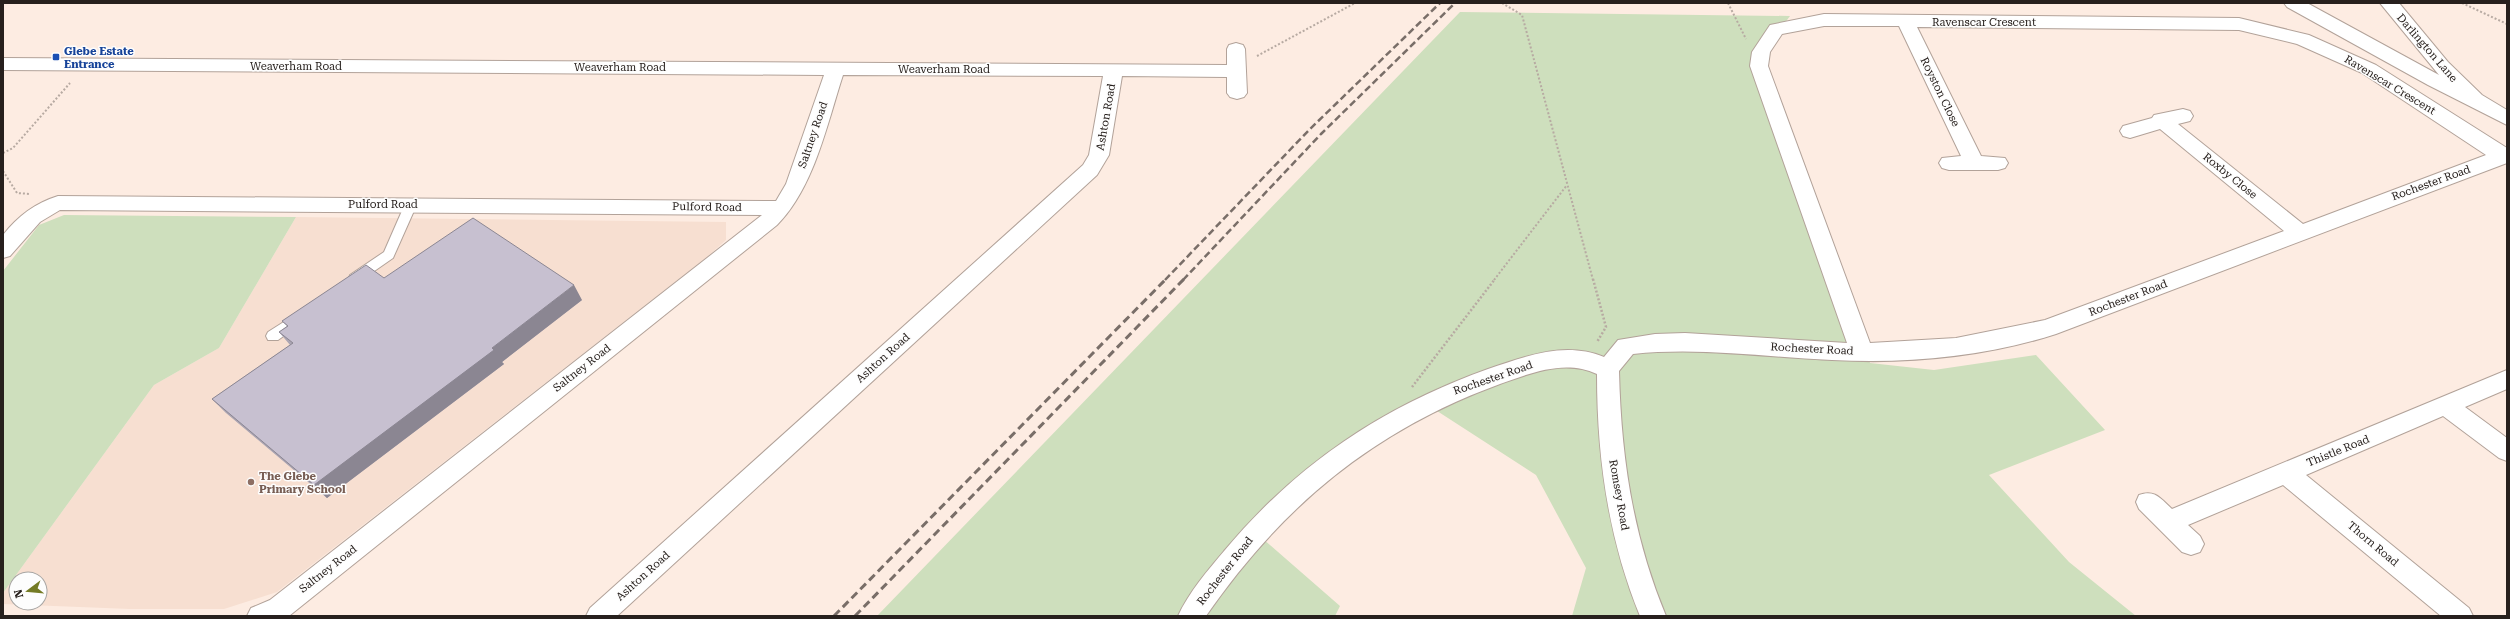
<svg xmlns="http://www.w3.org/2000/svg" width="2510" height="619" font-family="'Roboto Serif',serif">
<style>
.built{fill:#f7dfd1;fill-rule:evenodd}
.green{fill:#cedfbd}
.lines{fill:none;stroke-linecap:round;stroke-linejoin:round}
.service-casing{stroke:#b2a299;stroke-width:2}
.minor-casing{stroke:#b2a299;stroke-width:2}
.tertiary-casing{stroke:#b2a299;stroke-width:2}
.path-far1{stroke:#b7aaa2;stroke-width:2;stroke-dasharray:2 2;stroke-linecap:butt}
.path{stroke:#b7aaa2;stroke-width:2.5;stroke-dasharray:2 2;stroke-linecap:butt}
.service{fill:#fff;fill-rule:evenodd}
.minor{fill:#fff;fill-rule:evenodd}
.tertiary{fill:#fff;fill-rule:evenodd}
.rail-far1{stroke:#796e68;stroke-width:2.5;stroke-dasharray:7 3.5;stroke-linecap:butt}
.rail{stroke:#796e68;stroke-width:3;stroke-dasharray:8 4.5;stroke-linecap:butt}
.wall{fill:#aba5b3}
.shaded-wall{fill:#8b8692}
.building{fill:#c7c0d0;stroke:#8b8692}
.transit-dot{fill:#1a4fb4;stroke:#fdfdfd;stroke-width:1.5}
.education-dot{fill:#8d6e63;stroke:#fdfdfd;stroke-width:1.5}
.labels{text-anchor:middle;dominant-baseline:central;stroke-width:3;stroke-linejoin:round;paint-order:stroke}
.street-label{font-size:11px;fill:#27201d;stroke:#fdfdfd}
.transit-label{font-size:11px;font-weight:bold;fill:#164399;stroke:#fdfdfd;text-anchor:start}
.education-label{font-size:11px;font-weight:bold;fill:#785e54;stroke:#fdfdfd;text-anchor:start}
</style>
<rect width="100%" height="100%" fill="#fdece2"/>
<path class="built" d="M296,217l430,5v18l-19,17 -430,335 -53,17h-94l-127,-5v-11l151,-208 65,-37zM16,579h24v24h-24z"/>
<path class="green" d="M1460,12l330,4 -28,38 108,309 64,7 102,-15 69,75 -116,45 80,87 67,54h-564l14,-48 -50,-93 -119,-77 -154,141 77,67 -5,10h-458z
M64,215l232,2 -77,131 -65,37 -151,208v-322l36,-46z"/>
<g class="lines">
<g class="service-casing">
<path id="service" d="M411,200l6,4 -24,54 -33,23h-10l-1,-3 1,-3 34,-23 21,-48z
M301,311l5,1 2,4 -2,4 -28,20h-10l-2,-4 2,-4z"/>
</g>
<g class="minor-casing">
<path id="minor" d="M1824,14l415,4 70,17 67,30 131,83v15l-451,171c-71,23 -150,30 -224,26 -67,-3 -133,-13 -199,-6l-14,17c2,86 14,166 47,245h-26c-32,-78 -43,-158 -43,-242 -32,-15 -66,-1 -97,10 -126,46 -218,122 -294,232h-28c11,-24 30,-46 47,-66 72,-86 157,-143 263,-181 38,-13 77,-28 116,-12l14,-17 37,-6 30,-1 162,10 -97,-277 2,-14 18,-27zM1824,26h75l62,130 -19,2 -3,5 3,5 7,2h49l7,-2 3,-5 -3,-5 -24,-2 -64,-129 322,3 58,14 65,29 124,82 -183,69 -125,-100 12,-3 3,-5 -3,-5 -7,-2 -29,6 -2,3 -29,8 -3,5 3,5 7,2 30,-9 124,102 -239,89 -89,18 -86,5 -102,-277 2,-14 12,-18z
M1236,43l7,2 2,4 2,44 -3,4 -7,2 -7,-2 -3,-4v-16l-105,-1 -13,79 -12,20 -480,441h-31l4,-8 493,-443 6,-10 14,-79 -260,-1c-16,49 -29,113 -66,150l-488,391h-42l4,-8 19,-8 492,-385 -702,-5 -20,12 -30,34 -7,2v-23c15,-19 32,-32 55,-39l718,5 10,-17 38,-109 -821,-5v-12l1224,7v-16l2,-4z
M2507,370v19l-42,18 42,31v23l-8,-3 -56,-42 -137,59 163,133 4,8h-32l-158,-131 -95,40 12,11 4,8 -4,8 -9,3 -9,-3 -43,-43 -3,-7 3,-7c16,-6 22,4 33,14z"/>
</g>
<g class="tertiary-casing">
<path id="tertiary" d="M2284,3h23l132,72 -59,-72h19l49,59 34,33 25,15v15l-79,-40 -141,-78z"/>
</g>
<path class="path-far1" d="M1502,3l20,12 71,265
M1728,3l18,36
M2462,3l45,21
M1257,56l98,-53
M3,153l10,-5 57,-65
M3,171l14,22 13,1
M1494,280l73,-95"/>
<path class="path" d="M1593,279l13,48 -9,15
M1412,387l83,-108"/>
<use href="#service" class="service"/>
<use href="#minor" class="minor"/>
<use href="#tertiary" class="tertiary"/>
<path class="rail-far1" d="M1165,280l145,-151 130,-126
M1183,280l138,-146 134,-131"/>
<path class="rail" d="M834,616l332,-337
M855,616l329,-337"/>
</g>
<path class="wall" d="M384,278l198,22 -80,62 2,2 -177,134 -101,-85 -14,-14 78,-54 -11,-13 8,-6 -5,-5z"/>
<path class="shaded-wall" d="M574,285l8,15 -80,62 2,2 -177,134 -13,-13z"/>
<path class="building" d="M473,218l101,67 -82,63 2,2 -180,135 -102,-86 81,-56 -14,-11 9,-6 -6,-5 84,-56 18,13z"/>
<rect class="transit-dot" x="52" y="53" width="8" height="8" rx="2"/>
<circle class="education-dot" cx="251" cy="482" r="4"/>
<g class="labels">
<g class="street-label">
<text x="1984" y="22">Ravenscar Crescent</text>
<text transform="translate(2427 48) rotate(49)">Darlington Lane</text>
<text x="296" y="66">Weaverham Road</text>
<text x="620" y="67">Weaverham Road</text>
<text x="944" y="69">Weaverham Road</text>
<text transform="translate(2390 85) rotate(31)">Ravenscar Crescent</text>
<text transform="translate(1940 92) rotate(64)">Royston Close</text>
<text transform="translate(1106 117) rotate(-80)">Ashton Road</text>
<text transform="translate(813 135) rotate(-71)">Saltney Road</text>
<text transform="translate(2230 176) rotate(39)">Roxby Close</text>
<text transform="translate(2431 183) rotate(-20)">Rochester Road</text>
<text x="383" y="204">Pulford Road</text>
<text transform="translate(707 207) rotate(1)">Pulford Road</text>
<text transform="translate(2128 298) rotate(-21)">Rochester Road</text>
<text transform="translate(1812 349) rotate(3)">Rochester Road</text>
<text transform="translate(883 358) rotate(-42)">Ashton Road</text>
<text transform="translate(582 368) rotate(-38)">Saltney Road</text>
<text transform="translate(1493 378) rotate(-19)">Rochester Road</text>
<text transform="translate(2338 451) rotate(-22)">Thistle Road</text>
<text transform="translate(1619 495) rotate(80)">Romsey Road</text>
<text transform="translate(2373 544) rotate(40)">Thorn Road</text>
<text transform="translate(328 569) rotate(-38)">Saltney Road</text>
<text transform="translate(1225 571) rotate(-52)">Rochester Road</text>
<text transform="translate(643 576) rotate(-42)">Ashton Road</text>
</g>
<g class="transit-label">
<text x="64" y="51">Glebe Estate<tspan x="64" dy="13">Entrance</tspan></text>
</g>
<g class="education-label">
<text x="259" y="476">The Glebe<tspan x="259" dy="13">Primary School</tspan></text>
</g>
</g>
<rect width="2510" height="619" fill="none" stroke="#27201d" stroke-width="8"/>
<g transform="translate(28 591) rotate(254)"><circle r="19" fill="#fdfdfd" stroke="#a7a5a3"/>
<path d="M0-3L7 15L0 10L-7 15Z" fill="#747b25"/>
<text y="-6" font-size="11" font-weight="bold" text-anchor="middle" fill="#27201d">N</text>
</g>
</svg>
